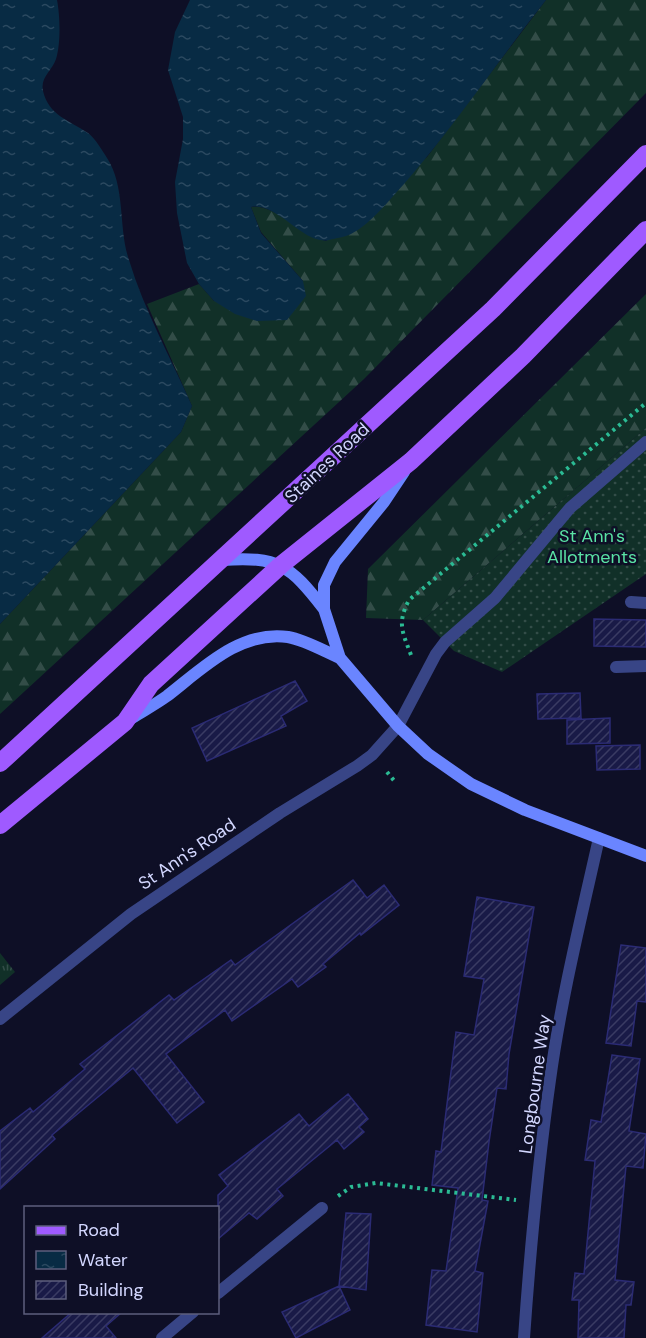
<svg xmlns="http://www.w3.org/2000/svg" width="646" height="1338" font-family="'DM Sans',sans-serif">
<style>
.grass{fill:url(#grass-tufts)}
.forest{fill:url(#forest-firs)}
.garden{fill:url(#garden-dots)}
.water{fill:url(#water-ripples)}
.building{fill:url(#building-hatch);stroke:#2b2b74;stroke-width:1.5}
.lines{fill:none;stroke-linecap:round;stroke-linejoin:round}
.path{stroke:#2bbb94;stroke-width:4;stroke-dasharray:3 4.5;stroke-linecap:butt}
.lane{stroke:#384586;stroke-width:12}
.street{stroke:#384586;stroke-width:12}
.secondary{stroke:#6a85ff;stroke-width:12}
.primary{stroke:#9f5aff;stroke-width:18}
.labels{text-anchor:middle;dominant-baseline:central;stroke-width:5;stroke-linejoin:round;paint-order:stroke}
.street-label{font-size:18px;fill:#d3d7ff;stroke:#0e0f26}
.park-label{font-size:18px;fill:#5ae3a5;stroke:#0e0f26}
</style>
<defs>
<pattern id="grass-tufts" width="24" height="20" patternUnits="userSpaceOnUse" patternTransform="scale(1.5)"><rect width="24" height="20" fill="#113028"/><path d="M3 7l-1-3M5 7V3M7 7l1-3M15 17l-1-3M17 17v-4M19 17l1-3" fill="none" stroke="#334d48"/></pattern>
<pattern id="forest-firs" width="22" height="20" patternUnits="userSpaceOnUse" patternTransform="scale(1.5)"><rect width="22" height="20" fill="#113028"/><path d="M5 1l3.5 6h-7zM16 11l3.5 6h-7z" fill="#334d48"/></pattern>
<pattern id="garden-dots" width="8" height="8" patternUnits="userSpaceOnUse" patternTransform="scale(1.5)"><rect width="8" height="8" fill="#113028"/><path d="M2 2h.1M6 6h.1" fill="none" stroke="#334d48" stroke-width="1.8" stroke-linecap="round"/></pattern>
<pattern id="water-ripples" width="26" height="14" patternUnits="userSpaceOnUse" patternTransform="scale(1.5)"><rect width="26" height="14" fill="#082b44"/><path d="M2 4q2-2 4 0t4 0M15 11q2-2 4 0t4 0" fill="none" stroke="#2b4960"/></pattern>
<pattern id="building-hatch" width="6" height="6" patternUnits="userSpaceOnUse" patternTransform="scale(1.5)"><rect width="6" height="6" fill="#191a47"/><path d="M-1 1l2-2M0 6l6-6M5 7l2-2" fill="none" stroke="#3a3b63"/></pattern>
</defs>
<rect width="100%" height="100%" fill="#0e0f26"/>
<path class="grass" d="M0,953l15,19 -15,13z"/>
<path class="forest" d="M546,0h100v93l-282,286 -364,335v-90l181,-192 11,-26 -45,-102 52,-20 15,17 89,-20 -42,-49 -10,-25c23,-4 51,28 75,34l101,-84z
M646,294v134l-223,192 -57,-2 2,-49z"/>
<path class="garden" d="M646,428v146l-144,98 -48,-21 -31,-31z"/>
<path class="water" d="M0,0h57c3,16 4,43 -1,59 -4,12 -16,18 -13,32 6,25 26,29 45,42 7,5 14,17 19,25 19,29 11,70 22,102 15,50 42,98 63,146l-11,26 -181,192z
M190,0h356c-48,61 -91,125 -142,184 -16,17 -32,39 -53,50 -6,3 -15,4 -22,6 -25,6 -51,-38 -78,-33l10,26 42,48 3,15 -19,24 -30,1 -22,-7 -21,-13 -15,-17 -12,-21 -10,-50 -2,-31 8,-43v-22l-15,-47 7,-38z"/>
<path class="building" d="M594,619l52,1v27l-52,-1z
M295,681l12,20 -26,15 5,10 -79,35 -15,-33z
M580,693l1,25 -43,1 -1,-25z
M610,718v25l-43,1v-24z
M640,745v24l-43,1 -1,-24z
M353,880l14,18 17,-13 15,20 -38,30 -1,-2 -37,31 3,3 -28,20 -6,-8 -60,42 -7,-11 -59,44 38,48 -27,21 -44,-55 -81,67 3,4 -55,50v-58l30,-23 3,4 52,-43 -5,-5 89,-69 5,5 57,-40 4,5z
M477,897l57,10 -25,147 -3,35 -9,-1 -8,54 -7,58 6,1 -13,70 8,2 -6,59 -51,-7 6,-55 14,1 12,-83 -26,-3 4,-34 5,1 15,-120 18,3 10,-56 -20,-3z
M621,945l25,3v54l-9,-1 -6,45 -25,-3z
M612,1055l28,4 -11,72 17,3 -3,34 -17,-2 -11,114 19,2 -3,23h-5l-2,33h-46l1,-38h-7l3,-27 9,1 11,-113 -10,-1 6,-40 10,2z
M348,1094l20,25 -9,8 5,5 -20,17 -7,-9 -60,49 6,7 -26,23 -8,-6 -31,26v-44l10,-9 -9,-11 80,-61 10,12z
M346,1213l25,1 -5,76 -27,-4z
M339,1286l11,24 -54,28 -14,-26z
M72,1312h50l-16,14 10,12h-74z"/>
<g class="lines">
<path class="path" d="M411,655c-9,-24 -14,-32 -2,-55l237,-197
M387,772l9,11
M338,1196l13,-9 25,-4 140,17"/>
<path class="lane" d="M631,602l15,1
M398,726l38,-72 9,-12 50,-44 75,-90 76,-66"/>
<path class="street" d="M616,667l30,-1
M0,1019l131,-105 149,-101 77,-47 15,-11 26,-29
M218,1293l104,-85
M162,1338l31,-26
M524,1338c6,-86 14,-173 26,-258 11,-81 31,-162 49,-242"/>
<path class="secondary" d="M404,472l-20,30 -49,60 -11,23v24l16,49 58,68 30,28 43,30 54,26 121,46
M222,560c56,-4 68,5 102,49
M132,718c11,-7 24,-14 35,-22 35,-27 73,-66 121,-59 17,3 36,14 52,21"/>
<path class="primary" d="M0,763l493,-454 153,-155
M0,825l125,-103 26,-38 130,-119 130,-104 112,-105 123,-126"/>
</g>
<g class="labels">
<g class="street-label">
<text transform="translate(327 463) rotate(-43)">Staines Road</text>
<text transform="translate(187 854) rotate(-34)">St Ann's Road</text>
<text transform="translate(535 1084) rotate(-82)">Longbourne Way</text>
</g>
<g class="park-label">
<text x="592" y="536">St Ann's<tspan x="592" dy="21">Allotments</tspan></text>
</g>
</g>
<rect x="24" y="1206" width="195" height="108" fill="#0e0f26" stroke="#5d5f7d" stroke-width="1.5"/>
<rect x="36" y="1226" width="30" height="9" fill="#9f5aff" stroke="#5d5f7d" stroke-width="1.5"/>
<text x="78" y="1236" font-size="18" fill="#d3d7ff">Road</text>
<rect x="36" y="1251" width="30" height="18" fill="url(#water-ripples)" stroke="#5d5f7d" stroke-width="1.5"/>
<text x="78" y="1266" font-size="18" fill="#d3d7ff">Water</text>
<rect x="36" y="1281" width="30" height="18" fill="url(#building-hatch)" stroke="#5d5f7d" stroke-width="1.5"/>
<text x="78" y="1296" font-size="18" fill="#d3d7ff">Building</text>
</svg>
